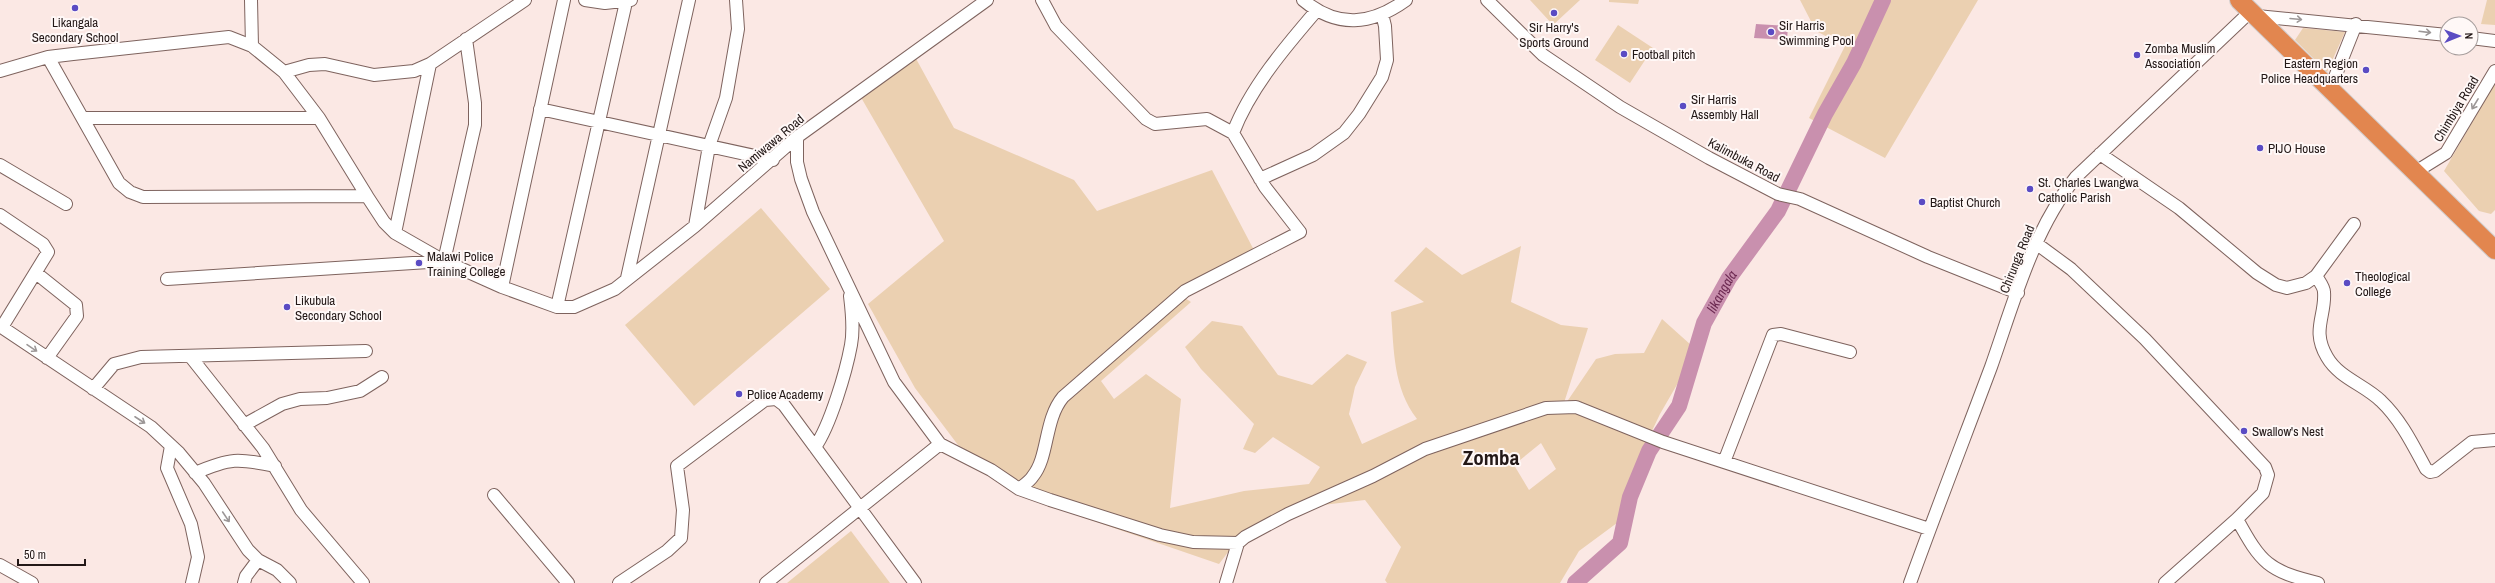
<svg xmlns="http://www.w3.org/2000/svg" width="2495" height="583" font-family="'Archivo Narrow',sans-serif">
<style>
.green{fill:#ebd0b1;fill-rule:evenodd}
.water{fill:#c990ae}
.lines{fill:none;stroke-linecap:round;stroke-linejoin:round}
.river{stroke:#c990ae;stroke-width:16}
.minor-casing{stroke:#7e635e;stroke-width:14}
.highway-casing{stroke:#cfcccc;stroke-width:20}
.minor{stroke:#fff;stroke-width:12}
.highway{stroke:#e2864f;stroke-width:18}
.oneway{stroke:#9c9797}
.poi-dot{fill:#5a4bc3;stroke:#fff8f7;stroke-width:1.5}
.labels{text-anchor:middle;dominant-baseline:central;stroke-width:4;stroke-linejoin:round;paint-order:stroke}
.poi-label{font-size:13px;fill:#231817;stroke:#fff8f7;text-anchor:start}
.street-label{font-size:13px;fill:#231817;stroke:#fff8f7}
.water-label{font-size:14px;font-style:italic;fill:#6c2951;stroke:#fff8f7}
.town-label{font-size:21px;font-weight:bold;fill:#231817;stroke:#fff8f7}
</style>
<rect width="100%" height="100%" fill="#fbe8e4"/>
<path class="green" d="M1530,0h50l-27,25z
M1609,0h30l-1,4 -29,-2z
M1800,0h178l-93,158 -76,-40 36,-72 -29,-15z
M2487,0h8v25l-14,-1z
M1618,25l35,23 -23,35 -35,-23z
M2303,28l42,4 -18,40 -32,-32z
M914,55l40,73 120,52 23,31 115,-41 44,84 -79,39 14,9 -90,79 13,18 32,-25 35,25 -11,109 74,-17 65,-7 11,-17 -47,-30 -18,16 -12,-4 11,-25 -53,-55 -16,-22 27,-26 30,5 36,49 34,10 35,-31 20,8 -12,25 -6,27 13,30 55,-25c-24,-31 -23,-69 -26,-107l33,-10 -30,-21 32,-34 36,28 59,-29 -10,56 50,23 27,3 -26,81 34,-50 19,-5 29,-1 18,-34 29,26 -5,24 -26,45 -21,44 -18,62 -42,31 -19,32h-173l-2,-3 16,-33 -36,-47 -51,6 -79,37 -16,21 -172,-59 -89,-60 -43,-57 -47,-84 76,-63 -85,-147zM1541,443l15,26 -27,21 -15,-25z
M2495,83v127l-4,4 -12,-3 -35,-40z
M761,208l69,81 -136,117 -69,-81z
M851,531l39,52h-103z"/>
<path class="water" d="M1756,24l32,2 -1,14 -33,-2z"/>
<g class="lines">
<path class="river" id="s1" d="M1575,583l45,-40 10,-46 19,-46 30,-45 25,-83 25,-45 49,-67 47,-97 29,-51 29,-63"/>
<g class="minor-casing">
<path id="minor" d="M251,0l1,46
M585,0l20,3 26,-3
M1303,0c35,29 68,25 103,0
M1487,0l56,55 77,52 89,51 69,36 22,5 128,58 90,36
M2257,16l190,19
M2471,38l24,3
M48,57l71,126 11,9 13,5 224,-1
M0,71l48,-14 25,-3 156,-17 23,9 32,26 35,46 48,78 17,26 11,11 49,28 58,26 55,20h17l41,-18 80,-63 102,-89 190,-137
M284,72l25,-7 16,-1 49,11 40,-4 16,-7 95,-64
M2331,87l25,-63
M540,109l233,51
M83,118h236
M1233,133c17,-45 53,-87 84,-123
M797,137v25l4,17 12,33 81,170 46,62 51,26 28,19 31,11 110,35 33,7 45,1 7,-6 43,-23 85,-38 52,-27 121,-41 30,-1 87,35 266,87
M2100,154l79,54 78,65 19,12 11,3 19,-5 10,-7 38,-52
M0,165l66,39
M2417,171l29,-18 49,-82
M1260,179l53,-24 31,-22 15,-19 23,-37 5,-17 -2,-34 -3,-12
M0,215l43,29 5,8 -46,75
M695,226l14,-80 17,-48 12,-69 -2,-29
M395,233l35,-169
M2037,244l34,25 74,70 120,128 3,8 -5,18 -26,26 -72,64
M36,273l40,32 1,11 -30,42
M2316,276c3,5 8,11 8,16 2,24 -13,38 3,65 12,21 38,28 54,44 20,19 32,44 45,68l4,3 5,-1 37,-29 23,-2
M627,278l62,-278
M167,279l277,-18 31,-136v-22l-9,-64
M502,287l62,-287
M557,307l69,-305
M0,326l151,101 28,26 25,30 44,67 10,10 19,10 13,13
M190,356l73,92 38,62 62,73
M93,389l21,-25 27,-7 225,-6
M244,425l38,-21 18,-5 27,-1 33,-7 22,-14
M171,446l-4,22 24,56 7,33 -6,26
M815,447c15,-21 31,-75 36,-102 3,-16 1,-33 -1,-49
M1724,462l49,-127 8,-1 69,18
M195,473c35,-15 43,-15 80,-7
M1019,489c5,-4 11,-8 14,-13 16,-20 11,-56 30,-79l122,-106 115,-59 -35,-45 -32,-54 -26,-14 -52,5 -9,-5 -90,-93 -14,-26
M494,495l74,88
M2237,519c24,44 31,52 81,64
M0,565l32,18
M244,583l2,-7 12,-16
M619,583l48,-32 14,-13 2,-28 -6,-44 88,-66 11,-1 8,6 131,178
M766,583l174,-139
M1226,583l12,-40
M1910,583c26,-72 54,-144 81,-216 22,-62 42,-138 85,-190l175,-166"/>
</g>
<g class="highway-casing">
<path id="highway" d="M2239,0l256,250"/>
</g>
<use href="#minor" class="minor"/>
<use href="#highway" class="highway"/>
</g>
<defs><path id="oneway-shaft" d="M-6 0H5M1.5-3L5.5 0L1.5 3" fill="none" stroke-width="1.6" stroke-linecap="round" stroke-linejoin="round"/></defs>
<g class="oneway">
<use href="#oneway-shaft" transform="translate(2296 19) rotate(5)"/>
<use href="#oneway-shaft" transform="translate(2425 32) rotate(7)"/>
<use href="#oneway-shaft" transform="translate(2475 104) rotate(121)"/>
<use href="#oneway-shaft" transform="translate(32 348) rotate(34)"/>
<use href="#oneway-shaft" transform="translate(140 420) rotate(33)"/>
<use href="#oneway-shaft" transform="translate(226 517) rotate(56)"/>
</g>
<g class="poi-dot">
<circle cx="75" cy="8" r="4"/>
<circle cx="1554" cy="13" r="4"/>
<circle cx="1771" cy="32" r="4"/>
<circle cx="1624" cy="54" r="4"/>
<circle cx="2137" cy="55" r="4"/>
<circle cx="2366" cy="70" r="4"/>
<circle cx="1683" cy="106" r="4"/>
<circle cx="2260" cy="148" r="4"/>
<circle cx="2030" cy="189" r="4"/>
<circle cx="1922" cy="202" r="4"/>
<circle cx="419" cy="263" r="4"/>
<circle cx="2347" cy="283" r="4"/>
<circle cx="287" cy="307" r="4"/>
<circle cx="739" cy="394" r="4"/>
<circle cx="2244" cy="431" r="4"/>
</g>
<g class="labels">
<g class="poi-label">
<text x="75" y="22" text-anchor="middle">Likangala<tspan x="75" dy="15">Secondary School</tspan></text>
<text x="1779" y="25">Sir Harris<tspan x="1779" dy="15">Swimming Pool</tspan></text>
<text x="1554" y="27" text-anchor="middle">Sir Harry's<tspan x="1554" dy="15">Sports Ground</tspan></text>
<text x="2145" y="48">Zomba Muslim<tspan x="2145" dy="15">Association</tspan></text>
<text x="1632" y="54">Football pitch</text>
<text x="2358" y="63" text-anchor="end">Eastern Region<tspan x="2358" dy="15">Police Headquarters</tspan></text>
<text x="1691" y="99">Sir Harris<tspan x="1691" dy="15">Assembly Hall</tspan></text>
<text x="2268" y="148">PIJO House</text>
<text x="2038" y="182">St. Charles Lwangwa<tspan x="2038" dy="15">Catholic Parish</tspan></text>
<text x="1930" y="202">Baptist Church</text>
<text x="427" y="256">Malawi Police<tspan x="427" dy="15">Training College</tspan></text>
<text x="2355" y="276">Theological<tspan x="2355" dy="15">College</tspan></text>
<text x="295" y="300">Likubula<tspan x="295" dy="15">Secondary School</tspan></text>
<text x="747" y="394">Police Academy</text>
<text x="2252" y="431">Swallow's Nest</text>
</g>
<g class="street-label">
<text transform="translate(2456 109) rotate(-59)">Chimbiya Road</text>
<text transform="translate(771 143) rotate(-40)">Namiwawa Road</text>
<text transform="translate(1744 160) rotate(28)">Kalimbuka Road</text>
<text transform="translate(2017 259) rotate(-68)">Chirunga Road</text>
</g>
<g class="water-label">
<text stroke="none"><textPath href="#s1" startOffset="334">likangala</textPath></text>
</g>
<g class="town-label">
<text x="1491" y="457">Zomba</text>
</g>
</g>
<g transform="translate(2459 36) rotate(89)"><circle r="19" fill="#fff8f7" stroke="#a79e9d"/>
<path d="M0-3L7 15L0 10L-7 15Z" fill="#5a4bc3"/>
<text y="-6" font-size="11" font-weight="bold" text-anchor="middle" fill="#231817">N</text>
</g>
<path d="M18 559v6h67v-6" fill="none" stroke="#231817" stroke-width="2"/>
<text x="24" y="559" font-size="12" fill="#231817" stroke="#fff8f7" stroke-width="3" paint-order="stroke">50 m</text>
</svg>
